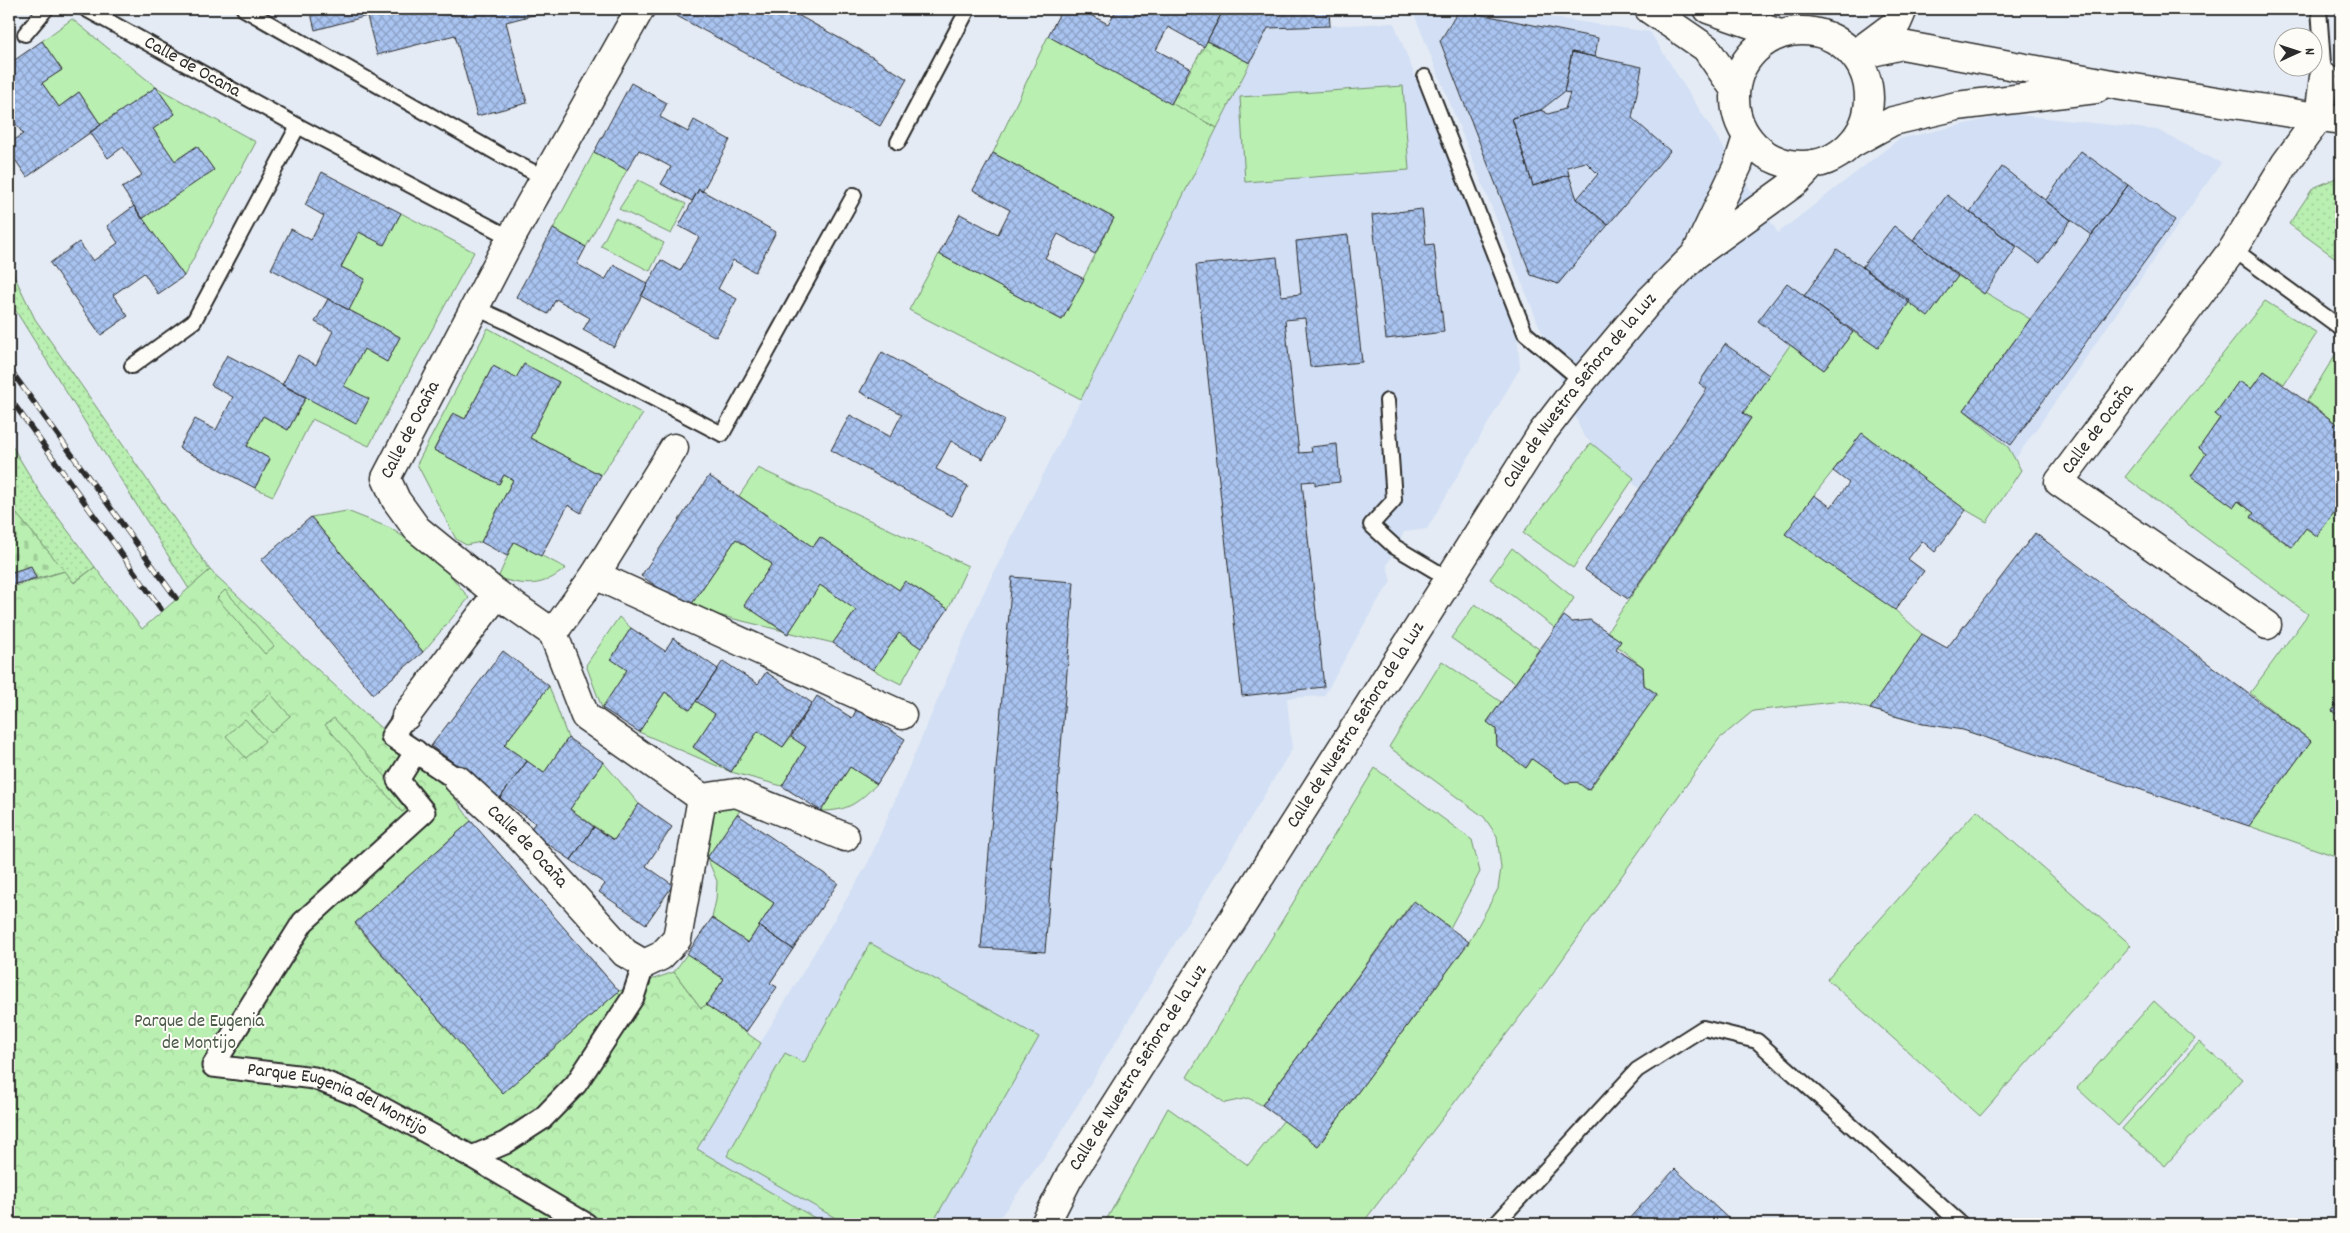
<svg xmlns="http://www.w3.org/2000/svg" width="2350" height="1233" font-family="Dekko,sans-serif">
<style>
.built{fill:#d2dff4}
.grass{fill:url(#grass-dots);stroke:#728d6e}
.cemetery{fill:url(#cemetery-stones);stroke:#728d6e}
.park{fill:url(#park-crowns);stroke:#728d6e}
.garden{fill:#b9efb1;stroke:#728d6e}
.building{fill:url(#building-cross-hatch);stroke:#2b2b2b}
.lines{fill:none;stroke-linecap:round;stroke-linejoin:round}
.service-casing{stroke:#2b2b2b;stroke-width:18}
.pedestrian-casing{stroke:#2b2b2b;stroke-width:25}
.minor-casing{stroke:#2b2b2b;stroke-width:31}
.tertiary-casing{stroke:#2b2b2b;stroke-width:31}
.service{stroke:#fdfcf7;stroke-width:14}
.pedestrian{stroke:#fdfcf7;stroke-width:21}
.minor{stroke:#fdfcf7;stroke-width:28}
.tertiary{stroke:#fdfcf7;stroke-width:28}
.rail-casing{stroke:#2b2b2b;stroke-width:5.5}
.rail{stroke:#fdfcf7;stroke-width:4;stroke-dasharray:11;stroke-linecap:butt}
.labels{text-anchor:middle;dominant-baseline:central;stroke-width:4;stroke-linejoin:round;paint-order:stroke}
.street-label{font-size:19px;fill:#2b2b2b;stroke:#fdfcf7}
.park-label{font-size:19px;fill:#4e5c4c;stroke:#fdfcf7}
</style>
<defs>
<pattern id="grass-dots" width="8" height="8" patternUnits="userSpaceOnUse" patternTransform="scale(1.25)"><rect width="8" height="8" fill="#b9efb1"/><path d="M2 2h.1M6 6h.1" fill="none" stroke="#9fcd98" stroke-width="1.8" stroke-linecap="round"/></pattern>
<pattern id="cemetery-stones" width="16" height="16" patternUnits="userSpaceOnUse" patternTransform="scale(1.25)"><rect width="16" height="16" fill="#b9efb1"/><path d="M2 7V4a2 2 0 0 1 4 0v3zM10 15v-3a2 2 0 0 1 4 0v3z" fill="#9fcd98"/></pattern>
<pattern id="park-crowns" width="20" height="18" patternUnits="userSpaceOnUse" patternTransform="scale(1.25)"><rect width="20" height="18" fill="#b9efb1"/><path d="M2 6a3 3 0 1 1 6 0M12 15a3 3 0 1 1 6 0" fill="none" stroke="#9fcd98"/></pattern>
<pattern id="building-cross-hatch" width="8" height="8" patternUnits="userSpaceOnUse" patternTransform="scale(1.25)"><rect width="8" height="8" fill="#a9c4f1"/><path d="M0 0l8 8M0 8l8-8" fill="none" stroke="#8a9fc3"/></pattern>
</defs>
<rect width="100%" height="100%" fill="#e4ebf5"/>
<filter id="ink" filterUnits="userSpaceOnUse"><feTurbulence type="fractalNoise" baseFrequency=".02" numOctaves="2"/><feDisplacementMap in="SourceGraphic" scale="10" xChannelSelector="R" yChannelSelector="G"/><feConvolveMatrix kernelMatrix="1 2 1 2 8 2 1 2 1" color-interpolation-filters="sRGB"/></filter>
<g filter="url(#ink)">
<path class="built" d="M1412,9h80l158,23 128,201 121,-94 111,-25 147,16 64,33 -223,321 -148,-103 -131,185 -136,-131z
M1394,23l123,310 3,35 -93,161 -23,3 -17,33 4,17 -16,23 -51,91 -37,2 5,51 -238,395 -59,80h-170l-128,-75 171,-286 114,-267 286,-568z"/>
<path class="grass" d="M2341,176v86l-52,-38 24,-36z
M9,265l26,54 175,251 -21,19 -180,-289z
M9,441l33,55 53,71 -22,16 -64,-78z"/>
<path class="cemetery" d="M9,505l56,66 -56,15z"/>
<path class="park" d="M1207,41l43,22 -33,65 -46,-24z
M95,567l47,62 68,-59 241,223 20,28 -116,103 148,168 116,-101 55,-19 27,36 5,-3 55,38 -64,106 128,75h-816v-636l56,-17 9,12z"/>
<path class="garden" d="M72,19l84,68 100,55 -72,134 -42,-57 71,-50 -16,-23 -22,15 -22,-32 22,-15 -19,-27 -55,38 -22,-33 -20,15 -17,-24 19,-13 -19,-29z
M1048,36l169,92 -136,271 -172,-89 30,-56 123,66 52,-102 -121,-65z
M1403,86l6,84 -164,12 -5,-85z
M594,152l33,18 -41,77 -33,-18z
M638,180l48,24 -15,30 -52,-25z
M401,213l73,39 -105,194 -57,-27 -39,77 -18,-8 15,-29 -23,-13 16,-30 25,14 18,-33 38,-11 20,-37 23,13 13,-25 -51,-27 16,-31 -24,-12 18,-35 25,13z
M615,218l49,25 -14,28 -49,-25z
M1958,276l72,43 -66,91 44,37 13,23 -34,52 -21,-12 -104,-76 -48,61 81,115 27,24 1,90 -81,-23 -89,10 -34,28 -172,242 -185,243h-258l64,-116 80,57 36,-45 34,26 151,-204 29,-53 3,-21 -4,-32 -13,-19 -95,-70 53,-86 59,41 -14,20 9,7 1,17 29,22 6,-9 34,24 11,-1 12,8 67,-96 -12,-9 -1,-18 -26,-21 4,-5 -14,-9 144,-214 -8,-5 47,-68 34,25 29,-38 25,15 32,-46 18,15z
M2265,301l52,32 -33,51 -20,-13 -13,18 -12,-8 -24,33 5,4 -21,30 7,6 -15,22 43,31 4,-6 16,12 -3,5 40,29 15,-19 11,8 21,-29 3,3v188l-9,13 9,7v140l-92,-32 62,-85 -61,-48 58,-79 -183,-137z
M488,328l155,86 -42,61 -71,-37 29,-56 -43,-4 -23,-12 -28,53 -12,-6 -19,37 65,34 5,-9 9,5 -32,62 -15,3 -10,-6 -39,-75z
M2338,350l3,3v74l-34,-26z
M1591,443l43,35 -61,90 -50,-35z
M758,468l210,98 -20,43 -43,-28 -6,9 -79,-53 -7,10 -74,-51z
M347,511l43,17 46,30 33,40 -46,54 -112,-135z
M736,539l36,25 -27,41 42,29 33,-49 36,25 -23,33 -144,-35z
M514,542l52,26c-24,20 -40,18 -68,10z
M1512,548l62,50 -19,30 -65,-49z
M225,590l49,56 -9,8 -48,-56z
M1475,604l64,45 -24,34 -64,-45z
M619,617l12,11 -20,31 16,11 -25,38 -16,-43z
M899,633l22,15 -20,36 -28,-14z
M549,686l19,52 -24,35 -40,-28z
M665,692l25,17 6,-8 19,13 -22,33 38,25 27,-41 25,16 8,-10 15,10 -24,39 -51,-14 -92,-40z
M270,693l20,23 -19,17 -20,-22z
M334,718l77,87 -9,7 -77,-87z
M245,719l20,22 -19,17 -20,-22z
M603,762l36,42 -25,36 -44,-31z
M850,767l27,17c-20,19 -28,27 -56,27z
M1375,768l97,72 8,32 -30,56 -37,-27 -151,204 -14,-7 -23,5 -38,-26z
M736,803l5,6 -34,49 67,45 -26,40 -36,-25 4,-18 1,-19 -10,-23 3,-36 5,-12z
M1977,810l154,135 -151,171 -153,-137z
M870,943l169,94 -107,187h-86l-119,-68 58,-103 19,10z
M687,954l37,25 -18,26 -5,3 -27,-36z
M2154,1001l41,38 -77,87 -41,-38z
M2199,1042l43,37 -77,87 -43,-37z"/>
<path class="building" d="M310,9h55l2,7 -52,14z
M365,9h191l-50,13 21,81 -50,13 -22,-81 -78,20z
M682,9h105l72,40 48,30 -27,47 -203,-110z
M1062,9h17l29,15 9,-15h107l-20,38 -36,-20 -12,23 34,18 -19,36 -123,-68z
M1224,9h105l1,17 -62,2 -18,35 -43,-22z
M1459,10l139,28 -3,19 -23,-5 -8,40 -23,18 -29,8 21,68 36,-11 8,24 31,26 -50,59 -27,-9 -91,-234z
M42,41l20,29 -20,13 17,24 20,-15 22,33 -74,52 -18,-26v-7l14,-10 -14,-20v-50z
M1572,52l70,15 -10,51 38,33 -62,74 -31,-26 21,-25 -12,-12 -19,5 2,8 -36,11 -21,-68 29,-8 7,4 17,-5 5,-16 -6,-1z
M631,83l36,20 -7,14 28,15 6,-12 36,20 -28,52 -3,-3 -7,12 -31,-17 10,-17 -32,-17 -12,20 -33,-18z
M156,87l19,27 -22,15 22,32 22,-15 17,24 -72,49 -20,-31 20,-13 -19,-28 -15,11 -18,-26z
M2081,151l47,34 -36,50 -47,-34z
M993,153l121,65 -19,36 -37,-20 -13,24 39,21 -22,41 -123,-66 21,-40 38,20 12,-24 -37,-20z
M2002,167l69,53 -31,43 -70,-51z
M322,172l79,41 -17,32 -25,-13 -18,35 24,12 -16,31 -78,-41 20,-40 20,11 13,-24 -19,-11z
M2128,185l47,35 -164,225 -47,-35z
M699,189l77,43 -21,40 -22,-12 -15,29 19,10 -21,38 -75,-41 20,-36 19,11 19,-34 -20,-11z
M1947,195l70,52 -33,47 -71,-53z
M134,206l50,70 -26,18 -14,-21 -31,22 15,21 -27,19 -51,-72 29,-21 14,19 25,-18 -11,-17z
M1422,209l4,36 8,-1 10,88 -58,7 -14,-124z
M1894,226l64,50 -30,41 -66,-50z
M553,229l33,18 -9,17 28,16 9,-15 34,19 -34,63 -31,-17 7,-12 -34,-19 -8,15 -32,-17z
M1348,235l14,127 -52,5 -5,-49 -20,2 14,133 13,-1 -1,-5 26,-3 3,38 -25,3v-4l-13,1 22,205 -82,9 -46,-431 81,-8 4,39 20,-2 -5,-53z
M1837,249l73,52 -32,47 -74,-52z
M1787,283l66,49 -29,38 -66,-49z
M328,299l72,38 -13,25 -23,-13 -20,37 25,13 -13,25 -74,-39 16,-30 18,10 17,-34 -18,-9z
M1725,344l44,31 -26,38 8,5 -123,181 -43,-29 122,-181 -8,-6z
M882,352l123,68 -22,39 -32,-18 -15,28 32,17 -16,30 -121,-66 19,-35 40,22 12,-23 -42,-22z
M227,355l79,42 -18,33 -25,-14 -16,30 23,13 -15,29 -76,-40 16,-29 21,11 17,-33 -22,-12z
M524,364l35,18 -29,56 71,37 -20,38 -13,-8 -27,51 -27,-14 -7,14 -26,-14 32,-62 -9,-5 -5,9 -65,-34 19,-37 12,6 28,-53 23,12z
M2264,371l77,56v83l-3,-3 -21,29 -11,-8 -14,19 -41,-30 3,-4 -16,-12 -4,6 -43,-31 15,-22 -7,-6 21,-30 -5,-4 24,-33 12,8z
M1862,433l104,77 -31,42 -13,-11 -14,18 16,12 -29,39 -110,-76 29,-39 17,12 18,-24 -16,-12z
M709,476l104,71 7,-10 79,53 6,-9 43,28 -27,39 -22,-15 -26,37 -40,-27 23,-33 -36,-25 -32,49 -44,-29 28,-41 -36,-25 -47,69 -48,-32z
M311,517l112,135 -50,42 -112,-134z
M2035,533l276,208 -62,85 -286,-96 -40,-6 -53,-15 52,-75 25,14z
M31,566l5,12 -27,8v-13z
M1012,577l62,5 -29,370 -64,-4z
M1564,616l8,6 18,-2 31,21 -5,8 27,18 1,18 13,9 -69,96 -11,-8 -11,1 -34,-24 -6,9 -29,-22 -1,-17 -9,-7z
M631,628l34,23 8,-13 45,31 -28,41 -25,-18 -26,40 -37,-24 25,-38 -16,-11z
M503,651l46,35 -45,59 23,16 -27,37 -69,-52z
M723,661l35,23 8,-12 46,31 -29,44 -25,-16 -27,41 -38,-25 22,-33 -19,-13z
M817,696l35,22 5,-9 48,30 -28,45 -27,-17 -29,44 -39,-25 24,-39 -15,-10z
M2341,698v20l-9,-7z
M568,738l35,24 -33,47 24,18 -23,33 -42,-29 6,-8 -35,-25 27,-37 17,12z
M639,804l33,23 -26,39 27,19 -27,39 -47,-32 6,-8 -34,-24 23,-33 20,13z
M737,814l101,69 -45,66 -34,-23 15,-23 -67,-45z
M471,821l148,170 -116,102 -148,-170z
M1414,901l55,41 -151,204 -56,-41z
M712,918l36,25 11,-17 34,23 -23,34 7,4 -31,45 -40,-27 18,-26 -37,-25z
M1675,1169l59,55h-110z"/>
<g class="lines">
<g class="service-casing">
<g id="service">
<path id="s1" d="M86,9l212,117 213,112"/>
<path d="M244,9l258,147 43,22"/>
<path d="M2319,9l5,68"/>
<path d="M25,34l21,-25"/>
<path d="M1425,77l100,256 57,48"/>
<path d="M898,142l70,-133"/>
<path d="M2233,249l108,79"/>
<path d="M476,308l29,13 217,113 132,-239"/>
<path d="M132,366l62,-45 104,-195"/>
<path d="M1387,401l7,99 -23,25 24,22 54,32"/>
<path d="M1496,1224l141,-154 66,-42 54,13 204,183"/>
</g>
</g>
<g class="pedestrian-casing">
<g id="pedestrian">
<path d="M406,716l-14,20 66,44"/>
<path id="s2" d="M416,751l-18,29 26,32 -121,110 -90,144 101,12 46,18 112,61 114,67"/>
<path d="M472,1157l33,-14 37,-24 34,-35 57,-87 11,-33"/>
</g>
</g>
<g class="minor-casing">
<g id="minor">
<path d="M1854,55l43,-32 6,-14"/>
<path d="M595,575l307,140"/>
<path id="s3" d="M2267,625l-208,-143 174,-233 52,-85 34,-47 5,-40"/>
<path d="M553,633l42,-58 79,-127"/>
<path d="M406,716l91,-122"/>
<path id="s4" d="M458,780l61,56 106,117 19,11 17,-8 16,-17 25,-141 -117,-82 -32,-83 -56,-39 -80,-65 -21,-29 -10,-22 125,-240 129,-229"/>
<path d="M702,798l34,-5 109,44"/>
</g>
</g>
<g class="tertiary-casing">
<g id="tertiary">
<path d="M1649,9l57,39 29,42"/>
<path d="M1708,9l72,25"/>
<circle cx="1802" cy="98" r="67"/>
<path d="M1855,56l47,-11 220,41 219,35"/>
<path d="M1851,144l42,-23 64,-15 139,-17"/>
<path d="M1696,254l42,-89 9,-28"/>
<path id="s5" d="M1045,1224l23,-45 474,-746 40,-52 67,-80 46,-46 102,-74 16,-17"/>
</g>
</g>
<use href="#service" class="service"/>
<use href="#pedestrian" class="pedestrian"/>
<use href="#minor" class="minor"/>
<use href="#tertiary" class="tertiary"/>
<g class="rail-casing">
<path id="rail" d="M9,368l167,230
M9,397l152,212"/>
</g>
<use href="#rail" class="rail"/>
</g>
</g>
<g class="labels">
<g class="street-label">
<text stroke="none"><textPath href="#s1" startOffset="121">Calle de Ocaña</textPath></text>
<text stroke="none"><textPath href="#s5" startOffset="991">Calle de Nuestra Señora de la Luz</textPath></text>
<text stroke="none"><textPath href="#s3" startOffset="318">Calle de Ocaña</textPath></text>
<text stroke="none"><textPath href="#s4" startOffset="965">Calle de Ocaña</textPath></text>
<text stroke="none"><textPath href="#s5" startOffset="588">Calle de Nuestra Señora de la Luz</textPath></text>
<text stroke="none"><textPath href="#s4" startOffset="96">Calle de Ocaña</textPath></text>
<text stroke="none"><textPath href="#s5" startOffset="182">Calle de Nuestra Señora de la Luz</textPath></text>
<text stroke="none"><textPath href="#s2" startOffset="539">Parque Eugenia del Montijo</textPath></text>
</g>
<g class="park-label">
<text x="199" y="1022">Parque de Eugenia<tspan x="199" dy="22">de Montijo</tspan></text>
</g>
</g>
<rect width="2350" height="1233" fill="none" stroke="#fdfcf7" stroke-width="30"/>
<rect x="15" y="15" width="2320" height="1203" fill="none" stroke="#2b2b2b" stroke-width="2" filter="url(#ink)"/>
<g transform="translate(2298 52) rotate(87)"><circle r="24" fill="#fdfcf7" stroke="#a9a8a5"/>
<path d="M0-4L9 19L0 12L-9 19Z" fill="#2b2b2b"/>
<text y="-8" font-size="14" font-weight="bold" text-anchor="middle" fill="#2b2b2b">N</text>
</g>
</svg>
